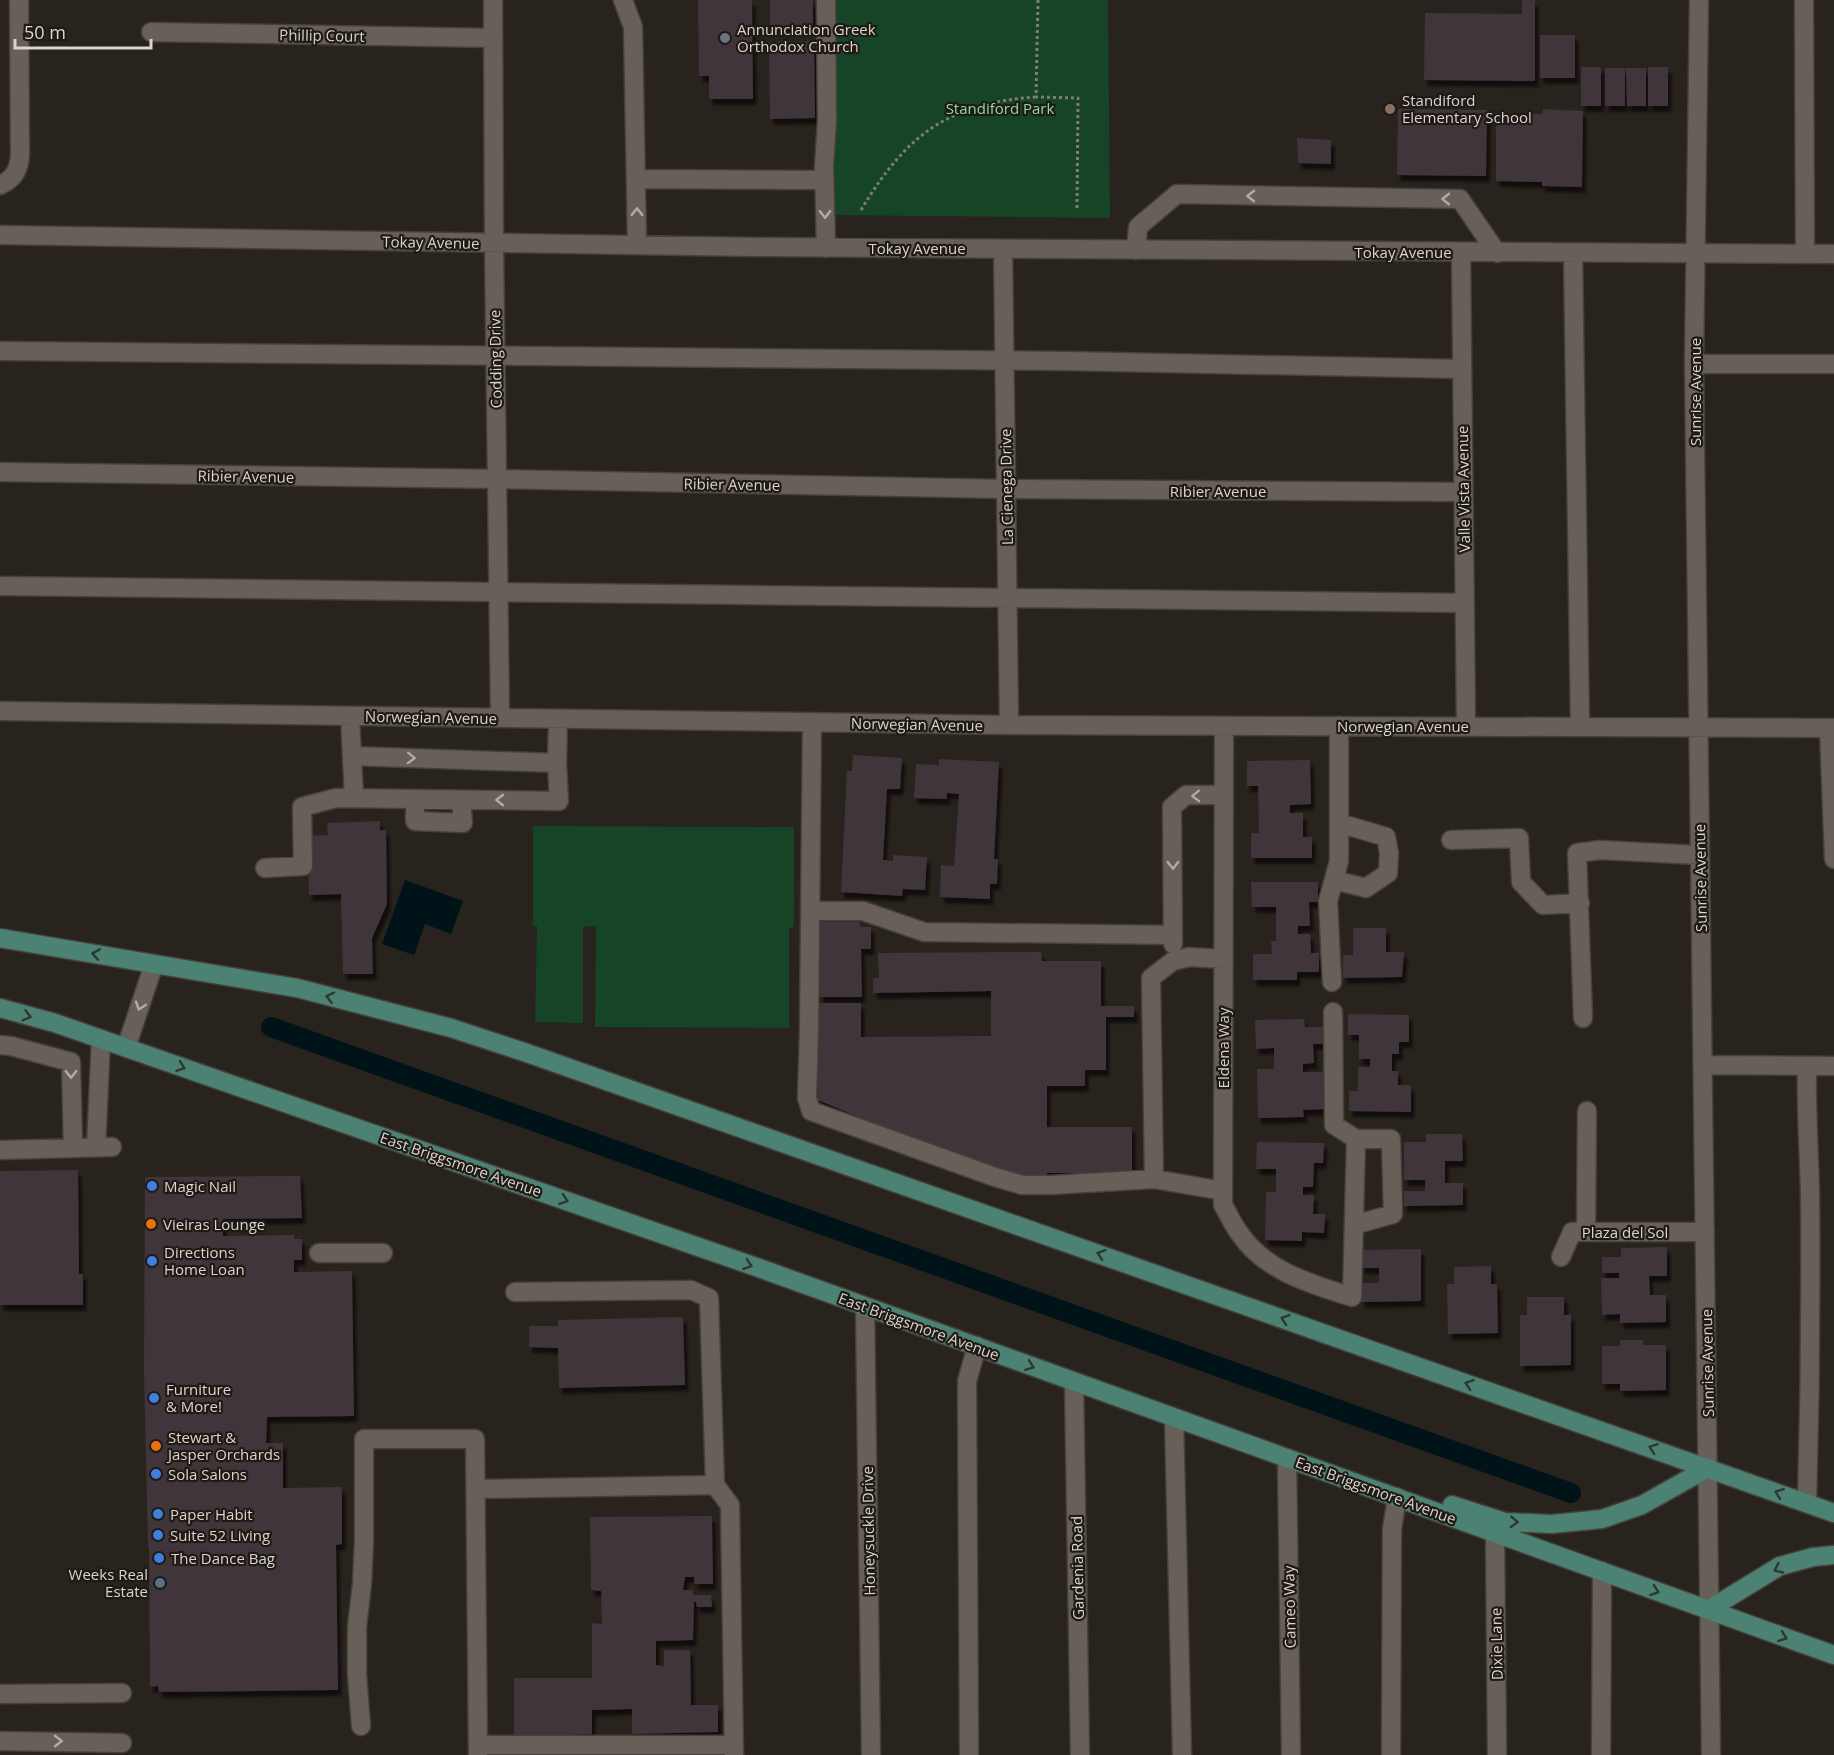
<svg xmlns="http://www.w3.org/2000/svg" width="1834" height="1755" font-family="'Open Sans',sans-serif">
<style>
.green{fill:#154426}
.water{fill:#001319}
.lines{fill:none;stroke-linecap:round;stroke-linejoin:round}
.canal{stroke:#001319;stroke-width:20}
.building{fill:#3f363b;filter:url(#shadow)}
.minor-casing{stroke:#46403b;stroke-width:21}
.major-casing{stroke:#46403b;stroke-width:21}
.path{stroke:#807b75;stroke-width:3;stroke-dasharray:3 3;stroke-linecap:butt}
.minor{stroke:#675f58;stroke-width:18}
.major{stroke:#4b8273;stroke-width:18}
.oneway{stroke:#b1aca6}
.oneway2{stroke:#2d3930}
.worship-dot{fill:#6b7280;stroke:#201a14;stroke-width:2}
.education-dot{fill:#8d6e63;stroke:#201a14;stroke-width:2}
.shop-dot{fill:#3f7fe0;stroke:#201a14;stroke-width:2}
.food-dot{fill:#e8710a;stroke:#201a14;stroke-width:2}
.service-dot{fill:#5c6f8a;stroke:#201a14;stroke-width:2}
.labels{text-anchor:middle;dominant-baseline:central;stroke-width:4.5;stroke-linejoin:round;paint-order:stroke}
.poi-label{font-size:15px;fill:#d9d5d0;stroke:#201a14;text-anchor:start}
.street-label{font-size:15px;fill:#d9d5d0;stroke:#201a14}
.park-label{font-size:15px;fill:#8adaa1;stroke:#201a14}
</style>
<defs>
<filter id="shadow"><feDropShadow dx="3.5" dy="6" stdDeviation="1.5" flood-color="#0009"/></filter>
</defs>
<rect width="100%" height="100%" fill="#29231d"/>
<path class="green" d="M832,0h276l2,218 -278,-3z
M533,826l261,1v100l-5,1v100l-194,-1 1,-101 -13,1v96l-48,-1 2,-96h-4z"/>
<path class="water" d="M405,880l58,21 -12,33 -26,-10 -11,31 -32,-11z"/>
<g class="lines">
<path class="canal" d="M271,1027l1300,466"/>
</g>
<path class="building" d="M698,0h54l1,99h-44v-23h-10z
M770,0h43v27h-43z
M1522,0h13v81l-111,-1 1,-67 97,1z
M1540,35h35v43h-35z
M814,41l1,77 -45,1 -1,-77z
M1581,67h20v39h-20z
M1648,67h20v39h-20z
M1605,68h20v38h-20z
M1626,68h20v38h-19z
M1398,109l89,1 -1,66 -89,-1z
M1543,109l40,2 -1,76 -40,-1v-4l-46,-1v-67h46z
M1297,138l34,2v24l-33,-1z
M853,755l49,3 -2,31h-13l-4,71 10,1v-6l34,2 -2,33 -22,-1 -1,7 -61,-4 6,-121h5z
M939,759l60,3 -5,97h4l-1,25h-7v15l-50,-2 1,-32 13,1 5,-72 -12,-1v6l-33,-1 2,-34 23,1z
M1310,760l1,44 -21,1v8h13v24h9v21h-61v-25h8l-1,-47h-11v-25z
M380,821v9h6l1,74 -15,34 1,36h-30l-2,-80 -32,1 -1,-59 20,-1 -1,-12z
M1251,882h67v20h-9l1,24h-12v8h12l1,19h8v19h-22v8h-44v-26h19l-1,-13h5v-34h-24z
M820,922h40v5h11v22h-10l1,48h-42z
M1353,928h33v24h18l-2,25 -59,1v-23h10z
M1041,952l1,9h59v45h33v11h-28v53h-21v16h-38v41h85v46h-85v8h-34l-195,-81 -1,-97h44v34l130,-1v-45l-118,2v-15h6l-1,-25z
M1348,1014l61,1v27h-10v12h-7v17h6v14h13v27l-62,-1v-20h9v-24h12v-8h-11v-24h-11z
M1304,1019l1,8h19v17h-11l1,19 -11,1v8h20l1,37 -21,1 1,7 -46,1 -1,-49h17v-21l-18,1 -1,-29z
M1426,1134h36l1,27h-18v22h18v22l-59,1v-15h21v-11h-21v-38h22z
M1257,1142l67,1 -1,20h-9l-1,24h-10v8h11l-1,19h12l-1,19 -22,-1v9l-37,-1 1,-48h10v-23h-20z
M78,1170l1,104h4v31h-83v-134z
M300,1176l2,42 -79,1v17l71,-1v4h8v21h-8v12l58,-1 2,145 -87,1 -1,26h17v45l59,-1v57l-6,1 2,145 -179,2 -1,-6 -8,1 -1,-140h-1l-4,-174 1,-196z
M1667,1247v29h-18l1,19h16v27l-46,1v-9l-18,1 -1,-37h18v-5h-17v-16h19v-9z
M1421,1249v52l-60,1v-19h18v-15h-18l-1,-18z
M1491,1266v18h6l1,49 -50,1 -1,-50h7v-17z
M1527,1297h37v18h7v50l-51,1v-51h7z
M683,1317l2,68 -126,3 -1,-40 -29,-1v-21h29v-6z
M1620,1340h23v5h23v45l-46,1v-7h-18v-38h18z
M712,1516l1,68h-19v-7h-9l-2,13h10v5h18l1,12h-15l-1,-5h-2l-1,38 -37,1v24l8,1v-16h26l1,55h27v27l-86,2v-25l-40,1v24l-78,2v-58h78v-55l10,1 -1,-33 -10,-1 -1,-73z"/>
<g class="lines">
<g class="minor-casing">
<path id="minor" d="M493,0l1,243 6,475
M623,0l10,27 4,218
M1699,0l-5,364 17,1391
M1804,0l1,254
M151,32l342,6
M637,179l187,1
M0,185c14,-6 19,-15 20,-30l-1,-155
M0,235l756,12 1078,7
M826,248l-2,-82 3,-45 -1,-121
M1003,249l6,476
M1136,250l2,-23 39,-33 283,5 37,54
M1461,253l5,473
M1573,253l7,474
M0,351l1066,10 396,8
M1694,364h140
M0,472l497,7 509,10 457,3
M0,586c488,7 977,11 1465,17
M0,711l1009,14 825,3
M350,716l4,82
M812,722l-3,308 -2,68 4,13 184,66 27,8h29l103,-6 69,12
M1224,726l-1,479c6,10 10,20 17,29 25,37 71,50 112,63l4,-158
M1829,728l5,131
M353,756l204,7
M415,799v22l48,2 -2,-23
M1451,840l68,-2 2,44 22,23 37,-2
M265,868l38,-2 -1,-59 34,-9 223,3 -2,-38 1,-44
M1334,880l32,8 22,-15 1,-20 -3,-16 -47,-14
M810,911h53l61,21 249,3
M1173,944l-1,-137 14,-12h38
M1332,982l-4,-81 11,-40v-135
M1333,1012l1,113 22,14h35l2,75 -39,11
M1583,1018l-6,-165 23,-3 99,5
M0,1045l11,1 60,16 2,86
M126,1048l28,-84
M1703,1065l131,1
M96,1147l5,-108
M0,1150l112,-3
M1154,1179l-3,-201 22,-17 16,-4 34,2
M1586,1232l1,-121
M319,1253h64
M1561,1257l11,-25h133
M515,1292l176,-2 18,8 6,187 15,20 4,250
M865,1307l6,448
M1074,1382l6,373
M1174,1418l8,337
M1287,1458l4,297
M476,1489l239,-4
M1807,1503c3,-103 4,-206 3,-309 -1,-43 -4,-85 -3,-128
M1495,1533l2,222
M0,1694l122,-1
M361,1726l-4,-52v-47l5,-43 2,-42v-103h111l3,316
M0,1741l122,2
M478,1745h256
M969,1755l-2,-374 10,-35
M1391,1755l1,-226 5,-32
M1601,1755l1,-184"/>
</g>
<g class="major-casing">
<path id="major" d="M0,938l297,50 154,40 73,24 1310,461
M0,1008l55,15 704,245 1075,387
M1452,1505l53,17 47,2 50,-5 40,-14 66,-37
M1708,1610l72,-44 33,-9 21,-2"/>
</g>
<path class="path" d="M1038,0l-2,97 42,1 -1,112
M861,210c45,-75 87,-107 175,-113"/>
<use href="#minor" class="minor"/>
<use href="#major" class="major"/>
</g>
<defs><path id="oneway-chevron" d="M-2-3.5L2.5 0L-2 3.5" fill="none" stroke-width="1.6" stroke-linecap="round" stroke-linejoin="round" transform="scale(1.5)"/></defs>
<g class="oneway">
<use href="#oneway-chevron" transform="translate(1251 196) rotate(-179)"/>
<use href="#oneway-chevron" transform="translate(1446 199) rotate(-179)"/>
<use href="#oneway-chevron" transform="translate(637 212) rotate(-90)"/>
<use href="#oneway-chevron" transform="translate(825 214) rotate(89)"/>
<use href="#oneway-chevron" transform="translate(411 758) rotate(2)"/>
<use href="#oneway-chevron" transform="translate(1196 796) rotate(178)"/>
<use href="#oneway-chevron" transform="translate(500 800) rotate(-179)"/>
<use href="#oneway-chevron" transform="translate(1173 865) rotate(90)"/>
<use href="#oneway-chevron" transform="translate(140 1006) rotate(108)"/>
<use href="#oneway-chevron" transform="translate(71 1074) rotate(89)"/>
<use href="#oneway-chevron" transform="translate(58 1741)"/>
</g>
<g class="oneway2">
<use href="#oneway-chevron" transform="translate(96 954) rotate(-170)"/>
<use href="#oneway-chevron" transform="translate(330 997) rotate(-166)"/>
<use href="#oneway-chevron" transform="translate(27 1016) rotate(15)"/>
<use href="#oneway-chevron" transform="translate(181 1067) rotate(19)"/>
<use href="#oneway-chevron" transform="translate(564 1200) rotate(19)"/>
<use href="#oneway-chevron" transform="translate(1101 1254) rotate(-161)"/>
<use href="#oneway-chevron" transform="translate(748 1265) rotate(19)"/>
<use href="#oneway-chevron" transform="translate(1285 1319) rotate(-161)"/>
<use href="#oneway-chevron" transform="translate(1030 1366) rotate(20)"/>
<use href="#oneway-chevron" transform="translate(1469 1384) rotate(-161)"/>
<use href="#oneway-chevron" transform="translate(1653 1448) rotate(-161)"/>
<use href="#oneway-chevron" transform="translate(1779 1493) rotate(-160)"/>
<use href="#oneway-chevron" transform="translate(1514 1522) rotate(3)"/>
<use href="#oneway-chevron" transform="translate(1778 1569) rotate(155)"/>
<use href="#oneway-chevron" transform="translate(1655 1591) rotate(20)"/>
<use href="#oneway-chevron" transform="translate(1783 1637) rotate(20)"/>
</g>
<circle class="worship-dot" cx="725" cy="38" r="6"/>
<circle class="education-dot" cx="1390" cy="109" r="6"/>
<g class="shop-dot">
<circle cx="152" cy="1186" r="6"/>
<circle cx="152" cy="1261" r="6"/>
<circle cx="154" cy="1398" r="6"/>
<circle cx="156" cy="1474" r="6"/>
<circle cx="158" cy="1514" r="6"/>
<circle cx="158" cy="1535" r="6"/>
<circle cx="159" cy="1558" r="6"/>
</g>
<g class="food-dot">
<circle cx="151" cy="1224" r="6"/>
<circle cx="156" cy="1446" r="6"/>
</g>
<circle class="service-dot" cx="160" cy="1583" r="6"/>
<g class="labels">
<g class="poi-label">
<text x="737" y="29">Annunciation Greek<tspan x="737" dy="17">Orthodox Church</tspan></text>
<text x="1402" y="100">Standiford<tspan x="1402" dy="17">Elementary School</tspan></text>
<text x="164" y="1186">Magic Nail</text>
<text x="163" y="1224">Vieiras Lounge</text>
<text x="164" y="1252">Directions<tspan x="164" dy="17">Home Loan</tspan></text>
<text x="166" y="1389">Furniture<tspan x="166" dy="17">&amp; More!</tspan></text>
<text x="168" y="1437">Stewart &amp;<tspan x="168" dy="17">Jasper Orchards</tspan></text>
<text x="168" y="1474">Sola Salons</text>
<text x="170" y="1514">Paper Habit</text>
<text x="170" y="1535">Suite 52 Living</text>
<text x="171" y="1558">The Dance Bag</text>
<text x="148" y="1574" text-anchor="end">Weeks Real<tspan x="148" dy="17">Estate</tspan></text>
</g>
<g class="street-label">
<text transform="translate(322 35) rotate(1)">Phillip Court</text>
<text transform="translate(431 242) rotate(1)">Tokay Avenue</text>
<text x="917" y="248">Tokay Avenue</text>
<text x="1403" y="252">Tokay Avenue</text>
<text transform="translate(495 359) rotate(-91)">Codding Drive</text>
<text transform="translate(1695 392) rotate(-90)">Sunrise Avenue</text>
<text transform="translate(246 476) rotate(1)">Ribier Avenue</text>
<text transform="translate(732 484) rotate(1)">Ribier Avenue</text>
<text transform="translate(1006 487) rotate(-91)">La Cienega Drive</text>
<text transform="translate(1463 489) rotate(-91)">Valle Vista Avenue</text>
<text x="1218" y="491">Ribier Avenue</text>
<text transform="translate(431 717) rotate(1)">Norwegian Avenue</text>
<text transform="translate(917 724) rotate(1)">Norwegian Avenue</text>
<text x="1403" y="726">Norwegian Avenue</text>
<text transform="translate(1700 878) rotate(-91)">Sunrise Avenue</text>
<text transform="translate(1223 1048) rotate(-90)">Eldena Way</text>
<text transform="translate(461 1164) rotate(19)">East Briggsmore Avenue</text>
<text x="1625" y="1232">Plaza del Sol</text>
<text transform="translate(919 1326) rotate(20)">East Briggsmore Avenue</text>
<text transform="translate(1707 1363) rotate(-91)">Sunrise Avenue</text>
<text transform="translate(1376 1490) rotate(20)">East Briggsmore Avenue</text>
<text transform="translate(868 1531) rotate(-91)">Honeysuckle Drive</text>
<text transform="translate(1077 1568) rotate(-91)">Gardenia Road</text>
<text transform="translate(1289 1607) rotate(-91)">Cameo Way</text>
<text transform="translate(1496 1644) rotate(-91)">Dixie Lane</text>
</g>
<g class="park-label">
<text x="1000" y="108">Standiford Park</text>
</g>
</g>
<path d="M15 39v9h136v-9" fill="none" stroke="#d9d5d0" stroke-width="3"/>
<text x="24" y="39" font-size="18" fill="#d9d5d0" stroke="#201a14" stroke-width="4.5" paint-order="stroke">50 m</text>
</svg>
